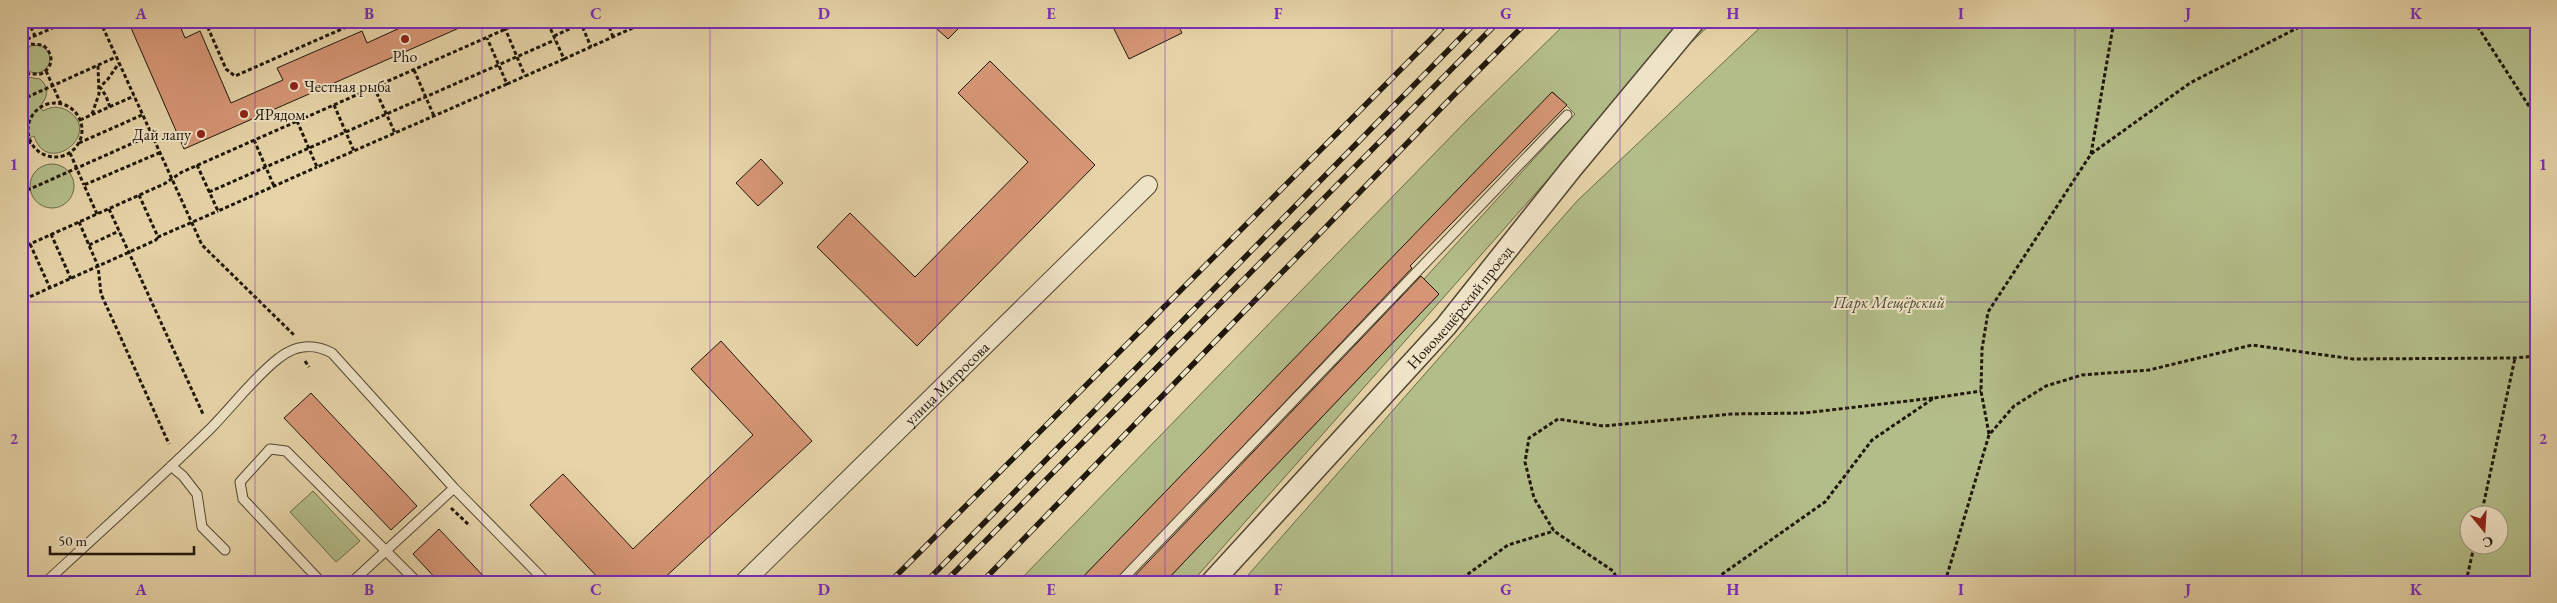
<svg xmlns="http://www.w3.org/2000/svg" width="2557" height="603" font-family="'EB Garamond',serif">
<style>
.green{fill:#b3bd89;stroke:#696a4a;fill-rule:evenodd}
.building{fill:#d69676;stroke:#1f170c}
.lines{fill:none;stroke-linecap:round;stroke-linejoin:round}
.service-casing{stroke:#514633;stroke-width:11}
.minor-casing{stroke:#514633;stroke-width:20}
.tertiary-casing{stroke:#514633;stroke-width:24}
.path{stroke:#1f170c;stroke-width:3;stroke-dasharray:4 2.5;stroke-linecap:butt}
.service{stroke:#efe3c6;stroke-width:9}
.minor{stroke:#efe3c6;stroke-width:18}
.tertiary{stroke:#efe3c6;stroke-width:21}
.rail-casing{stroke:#1f170c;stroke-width:5.5}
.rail{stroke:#efe3c6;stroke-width:4;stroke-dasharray:11;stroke-linecap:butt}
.grid{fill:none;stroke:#7b2cbf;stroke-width:1;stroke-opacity:0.55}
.poi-dot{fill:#8f2418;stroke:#efe3c6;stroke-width:2}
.labels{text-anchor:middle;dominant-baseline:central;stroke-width:4;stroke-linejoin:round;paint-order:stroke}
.poi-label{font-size:16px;fill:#1f170c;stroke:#efe3c6;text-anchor:start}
.park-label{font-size:16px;font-style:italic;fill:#4b4932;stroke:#efe3c6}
.street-label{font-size:16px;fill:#1f170c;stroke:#efe3c6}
.neatline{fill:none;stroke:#7b2cbf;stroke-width:2}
.grid-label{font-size:16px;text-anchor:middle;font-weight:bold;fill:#7b2cbf}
</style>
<rect width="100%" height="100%" fill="#e6d4a8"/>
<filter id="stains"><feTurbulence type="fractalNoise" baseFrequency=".004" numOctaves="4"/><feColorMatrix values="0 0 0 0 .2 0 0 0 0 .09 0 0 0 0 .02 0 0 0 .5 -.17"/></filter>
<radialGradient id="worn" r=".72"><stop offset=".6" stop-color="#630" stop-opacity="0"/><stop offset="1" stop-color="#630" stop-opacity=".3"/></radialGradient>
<path class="green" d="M1568,21h146l-149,139 -373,422h-27l274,-288 -15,-15 151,-165 -22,-22 -475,490h-60l451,-464z
M1767,21h769v561h-1294l335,-381zM2470,516h30v30h-30z
M22 59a14 14 0 1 1 28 0a14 14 0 1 1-28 0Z
M27,77l13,2c9,8 9,17 0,27l3,5c8,-5 17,-5 25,0 36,22 -21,67 -34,25l-7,3 -6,-15v-43z
M30 186a22 22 0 1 1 44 0a22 22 0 1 1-44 0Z
M313,491l47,50 -24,21 -46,-50z"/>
<path class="building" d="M128,21h50l7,17 15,-7 31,72 52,-23 -6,-12 85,-37 5,12 48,-22h60l-291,128z
M945,21h21l-18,18 -11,-10z
M1110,21h66l6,12 -53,26z
M990,61l105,104 -178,181 -100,-99 33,-34 65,64 113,-115 -70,-69z
M1552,92l15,13 -157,161 2,2 -298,314h-36z
M761,159l22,24 -25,23 -22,-23z
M1421,276l18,18 -274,288h-36z
M721,341l91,100 -152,141h-58l-72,-77 33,-31 70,75 120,-114 -62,-66z
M311,393l106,113 -26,24 -107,-112z
M439,529l50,53h-50l-26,-28z"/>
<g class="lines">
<g class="service-casing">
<path id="service" d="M171,466l12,10 14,18 5,33 23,23
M46,582c55,-51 111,-101 164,-153 22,-22 45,-53 69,-71 16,-13 35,-15 53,-5l122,135 92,94
M321,582l-78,-83 -3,-17 30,-33 16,2 131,131
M352,582l102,-94
M1120,582l447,-467"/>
</g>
<g class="minor-casing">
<g id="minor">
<path id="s1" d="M744,582l404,-397"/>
</g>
</g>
<g class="tertiary-casing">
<g id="tertiary">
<path id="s2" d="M1212,582l234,-256 125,-157 123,-148"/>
</g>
</g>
<path class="path" d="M28,21l7,15
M100,21l102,224 92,90
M205,21l21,48 9,7 125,-55
M502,21l23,55
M580,21l11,26
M607,21l6,16
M630,21l3,7
M2474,21l62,96
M554,36l33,-15
M21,42l47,-21
M21,52l9,-8 13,1c11,9 11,22 -2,29h-12l-8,-8
M564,59l84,-38
M414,70l20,46
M46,71l15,33
M507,84l57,-25 -17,-38
M374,87l21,46
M21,100l95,-43
M28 130a27 27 0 1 1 54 0a27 27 0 1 1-54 0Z
M334,105l20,46
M110,107l-4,-11 -6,-9 8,-8 11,-16
M92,114l7,-20 -1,-29
M80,120l54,-24
M297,121l20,46 190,-83 -20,-46
M254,140l20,46
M79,143l63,-28
M21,146l10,-4
M70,153l14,32
M2091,154l23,-133
M197,165l21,46 99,-44
M209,192l346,-152
M21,193l130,-58
M139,195l19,42 60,-26
M109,209l94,205
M97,214l-13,-29 75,-32
M79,222l19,44 3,28 68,150
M51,234l20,45
M30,244l20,44
M89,245l30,-14
M21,248l143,-64 18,-12 342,-151
M21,290l4,9
M21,304l4,-2v-3l131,-59 2,-3
M305,361l4,6
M1989,434l-8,-43 1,-42 6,-37 103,-158 99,-71 121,-62
M451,508l19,18
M2481,516l34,-158
M1457,582l51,-37 46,-14
M1619,582l-6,-11 -59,-40 -20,-33 -9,-36 4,-24 29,-19 45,7 129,-12 73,-1 129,-15
M1711,582l114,-80 47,-62 62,-42 47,-7
M1945,582l44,-147 25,-29 32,-20 36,-11 67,-5 103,-25 101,14 162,-1 21,-2
M2466,582l8,-36"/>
<use href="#service" class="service"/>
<use href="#minor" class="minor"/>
<use href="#tertiary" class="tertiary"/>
<g class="rail-casing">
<path id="rail" d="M890,582l559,-561
M926,582l551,-561
M945,582l554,-561
M982,582l469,-484 77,-77"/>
</g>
<use href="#rail" class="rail"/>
</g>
<path class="grid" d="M255,21v561M482,21v561M710,21v561M937,21v561M1165,21v561M1392,21v561M1620,21v561M1847,21v561M2075,21v561M2302,21v561M21,302h2515"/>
<g class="poi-dot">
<circle cx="405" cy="39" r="5"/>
<circle cx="294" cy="86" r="5"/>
<circle cx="244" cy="114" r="5"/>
<circle cx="201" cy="134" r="5"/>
</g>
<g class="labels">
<g class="poi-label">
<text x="405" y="56" text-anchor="middle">Pho</text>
<text x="304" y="86">Честная рыба</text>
<text x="254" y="114">ЯРядом</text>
<text x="191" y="134" text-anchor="end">Дай лапу</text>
</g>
<g class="park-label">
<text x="1889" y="302">Парк Мещёрский</text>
</g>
<g class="street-label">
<text stroke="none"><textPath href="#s2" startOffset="370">Новомещёрский проезд</textPath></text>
<text stroke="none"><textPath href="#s1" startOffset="284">улица Матросова</textPath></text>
</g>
</g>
<rect width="2557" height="603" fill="none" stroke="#e6d4a8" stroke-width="55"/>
<g transform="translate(2484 530) rotate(162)"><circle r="24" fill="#efe3c6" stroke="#9c917c"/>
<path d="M0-4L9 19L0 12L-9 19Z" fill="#8f2418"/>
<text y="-8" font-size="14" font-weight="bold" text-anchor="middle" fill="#1f170c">С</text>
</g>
<path d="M50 546v8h144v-8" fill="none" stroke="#1f170c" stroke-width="2.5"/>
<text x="58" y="546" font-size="15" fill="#1f170c" stroke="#efe3c6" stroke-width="4" paint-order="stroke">50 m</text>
<rect x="28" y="28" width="2502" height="548" class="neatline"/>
<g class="grid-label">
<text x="141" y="19">A</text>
<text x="369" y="19">B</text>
<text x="596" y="19">C</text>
<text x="824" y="19">D</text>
<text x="1051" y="19">E</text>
<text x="1278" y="19">F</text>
<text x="1506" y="19">G</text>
<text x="1733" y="19">H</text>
<text x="1961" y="19">I</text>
<text x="2188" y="19">J</text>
<text x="2416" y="19">K</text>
<text x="14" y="170">1</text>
<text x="2543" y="170">1</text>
<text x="14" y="444">2</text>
<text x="2543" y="444">2</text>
<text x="141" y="595">A</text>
<text x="369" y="595">B</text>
<text x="596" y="595">C</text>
<text x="824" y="595">D</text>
<text x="1051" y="595">E</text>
<text x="1278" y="595">F</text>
<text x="1506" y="595">G</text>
<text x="1733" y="595">H</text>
<text x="1961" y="595">I</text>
<text x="2188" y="595">J</text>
<text x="2416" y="595">K</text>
</g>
<rect width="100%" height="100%" filter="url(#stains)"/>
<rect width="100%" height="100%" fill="url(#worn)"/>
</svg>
